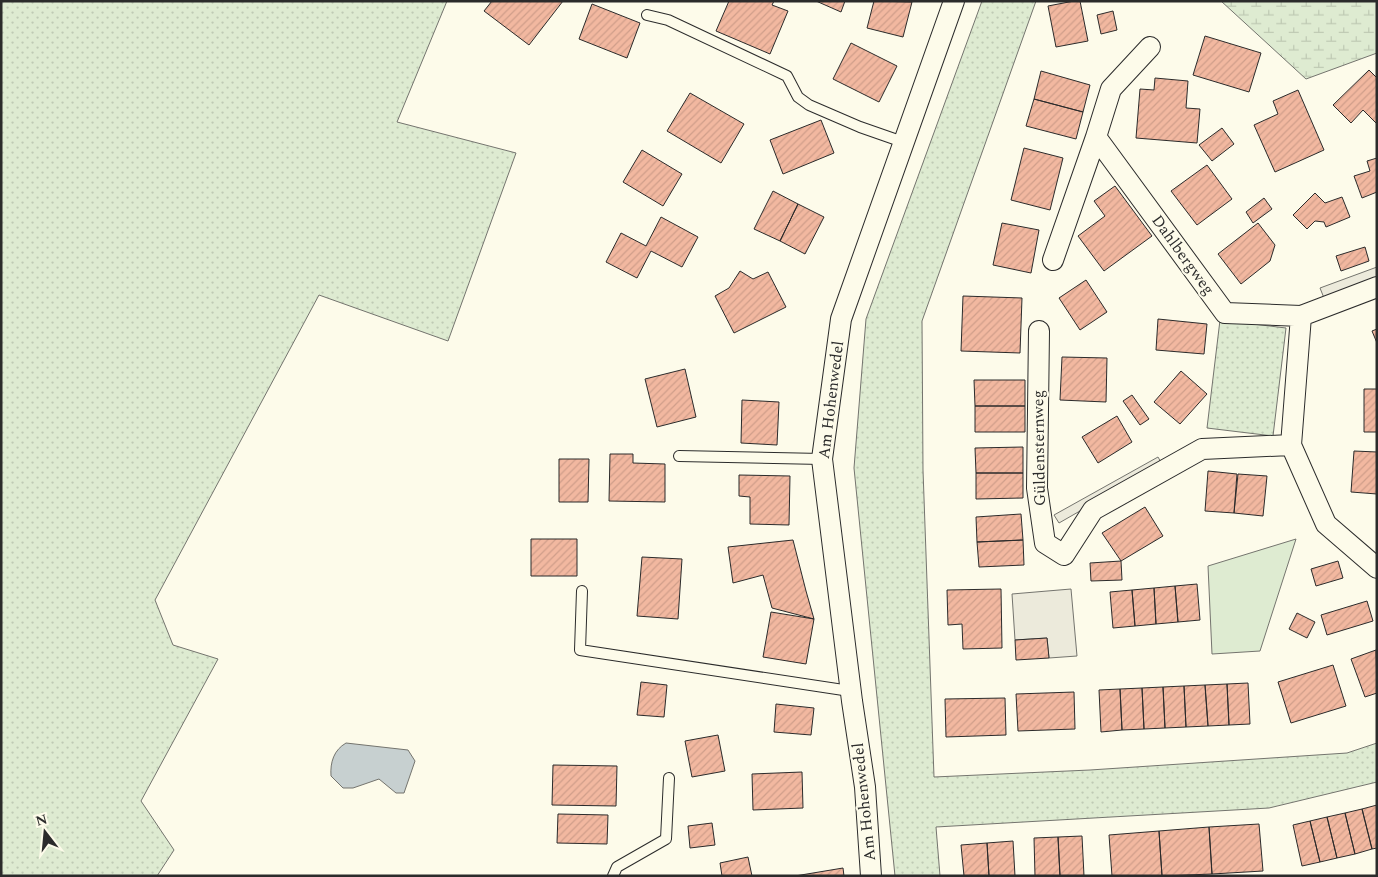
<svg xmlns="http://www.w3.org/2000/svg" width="1378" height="877" font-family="Spectral,serif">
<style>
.grass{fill:url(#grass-dots);stroke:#74746e}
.wetland{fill:url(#wetland-marsh);stroke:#74746e}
.green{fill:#deebd1;stroke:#74746e}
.parking{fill:#eceadb;stroke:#74746e}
.water{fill:#c7d0d0;stroke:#74746e}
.building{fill:url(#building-hatch);stroke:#2b2b2b}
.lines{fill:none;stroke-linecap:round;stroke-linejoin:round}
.service-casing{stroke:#2b2b2b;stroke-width:12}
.minor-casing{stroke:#2b2b2b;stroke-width:22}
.service{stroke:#fdfbea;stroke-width:10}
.minor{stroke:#fdfbea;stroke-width:20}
.labels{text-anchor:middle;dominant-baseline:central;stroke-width:4;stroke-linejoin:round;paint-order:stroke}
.street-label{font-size:16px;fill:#2b2b2b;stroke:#fdfbea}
</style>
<defs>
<pattern id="grass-dots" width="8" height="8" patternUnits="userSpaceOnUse" patternTransform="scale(1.25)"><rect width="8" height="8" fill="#deebd1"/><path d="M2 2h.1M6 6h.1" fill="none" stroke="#bfcab4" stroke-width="1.8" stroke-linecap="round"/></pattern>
<pattern id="wetland-marsh" width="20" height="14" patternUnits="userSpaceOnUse" patternTransform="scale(1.25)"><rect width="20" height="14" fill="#deebd1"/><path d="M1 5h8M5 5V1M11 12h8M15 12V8" fill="none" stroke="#bfcab4"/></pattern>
<pattern id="building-hatch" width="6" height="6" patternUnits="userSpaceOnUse" patternTransform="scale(1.25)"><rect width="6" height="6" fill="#f2b8a0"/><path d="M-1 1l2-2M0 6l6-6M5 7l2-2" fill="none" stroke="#d09e8a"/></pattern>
</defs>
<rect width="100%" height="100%" fill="#fdfbea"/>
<path class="grass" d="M1,1h446l-50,121 119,31 -68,188 -129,-46 -164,305 18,45 45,14 -77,142 33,49 -17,26h-156z
M982,1h54l-114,320 1,149 11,307 156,-7 257,-17 30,-10v39l-108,26 -333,19 4,49h-45l-41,-408 12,-149z
M1220,320l66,8 -13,108 -66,-8z"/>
<path class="wetland" d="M1221,1h156v52l-71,26z"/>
<path class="green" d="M1296,539l-36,112 -48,3 -4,-88z"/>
<path class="parking" d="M1377,267v11l-53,20 -4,-10z
M1158,457l4,7 -103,59 -5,-8z
M1071,589l6,67 -28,2 -2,-20 -32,2 -3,-46z"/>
<path class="water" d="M346,743l62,7 7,11 -11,32h-8l-17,-14 -26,9h-10l-12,-12c-1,-14 3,-26 15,-33z"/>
<path class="building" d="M492,1h71l-34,44 -45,-34z
M729,1h45l-2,4 16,6 -18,43 -54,-23z
M816,1h29l-4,11z
M874,1l38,1 -9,35 -36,-9z
M1074,1h6l8,40 -32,6 -8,-41z
M592,4l48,19 -13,35 -48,-19z
M1113,11l4,19 -16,4 -4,-19z
M1205,36l56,17 -12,39 -56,-17z
M851,43l46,23 -18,36 -46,-23z
M1369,70l8,8v46l-14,-14 -12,13 -18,-18z
M1041,71l49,14 -7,27 -49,-13z
M1155,78l33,3 -2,27 14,1 -3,34 -61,-5 4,-49 14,1z
M1298,90l26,60 -49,22 -21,-47 24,-11 -5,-13z
M690,93l54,31 -23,39 -54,-32z
M1034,99l49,13 -7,27 -50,-13z
M821,120l13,33 -51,21 -13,-34z
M1222,128l12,16 -22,17 -13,-16z
M1024,148l39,10 -13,52 -39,-10z
M642,150l40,24 -19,32 -40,-24z
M1377,158v34l-15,6 -8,-22 16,-5 -3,-10z
M1207,165l25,34 -35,26 -26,-34z
M1115,186l37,50 -48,35 -26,-35 27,-20 -11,-15z
M773,191l25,13 -18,37 -26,-12z
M1315,193l10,10 17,-6 8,20 -24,10 -2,-5 -9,-1 -8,8 -14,-14z
M1264,198l8,11 -19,14 -7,-11z
M798,204l26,13 -19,37 -25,-13z
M661,217l37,20 -16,30 -31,-16 -14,27 -31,-16 15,-29 25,13z
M1002,223l37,7 -8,43 -38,-8z
M1258,223l17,22 -5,16 -29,23 -23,-30z
M1365,247l4,14 -28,10 -5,-15z
M740,271l13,8 15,-7 18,35 -52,26 -19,-37 14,-8z
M1086,280l21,32 -27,18 -21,-32z
M963,296l59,2 -2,55 -59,-2z
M1158,319l49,5 -3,30 -48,-4z
M1377,329v14l-5,-12z
M1062,357l45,1 -1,44 -46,-2z
M685,369l11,48 -39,10 -12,-48z
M1181,371l26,23 -27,30 -26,-22z
M974,380h51v26h-50z
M1364,389h13v43h-13z
M1132,395l17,24 -9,6 -17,-24z
M742,400l37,2 -2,43 -36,-2z
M975,406h50v26h-50z
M1117,416l15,26 -34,21 -16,-26z
M1023,447v26h-47l-1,-25z
M1354,451l23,1v42l-26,-2z
M610,454h23v9l32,1v38l-56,-1z
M559,459h30l-1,43h-29z
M1208,471l29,3 -3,39 -29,-2z
M976,473h47v25l-47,1z
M1238,474l29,2 -4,40 -29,-3z
M739,475l51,1 -1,49 -39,-1v-27l-11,-1z
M1145,507l18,29 -42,25 -19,-28z
M1021,514l2,26 -46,2 -1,-25z
M531,539h46v37h-46z
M793,540l13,51 8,28 -42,-11 -9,-33 -30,8 -5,-36z
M1023,540l1,25 -45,2 -2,-25z
M642,557l40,2 -4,60 -41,-3z
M1121,561l1,19 -31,1 -1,-18z
M1338,561l5,17 -27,8 -5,-17z
M1197,584l3,36 -22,2 -3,-36z
M1175,586l3,36 -22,2 -2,-36z
M1154,588l2,36 -21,2 -3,-36z
M1001,589l1,59 -39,1 -1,-25 -14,1 -1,-35z
M1132,590l3,36 -22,2 -3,-36z
M1367,601l6,20 -46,14 -6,-20z
M771,612l43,7 -8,45 -43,-7z
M1297,613l18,9 -8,16 -18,-9z
M1047,638l2,20 -33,2 -1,-20z
M1376,650l1,43 -12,4 -14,-38z
M1333,665l13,41 -55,17 -13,-41z
M641,682l26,3 -3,32 -27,-2z
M1248,683l2,41 -21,1 -2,-41z
M1227,684l2,41 -21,1 -3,-41z
M1205,685l3,41 -22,1 -2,-41z
M1184,686l2,41 -21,1 -2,-41z
M1163,687l2,41 -21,1 -2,-41z
M1142,688l2,41 -22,1 -2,-41z
M1120,689l2,41 -21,2 -2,-42z
M1074,692l1,37 -57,2 -2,-37z
M1005,698l1,37 -60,2 -1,-38z
M776,704l38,4 -3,27 -37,-3z
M718,735l7,36 -33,6 -7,-36z
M553,765l64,1 -1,40 -64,-1z
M802,772l1,36 -50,2 -1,-36z
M1377,805v43l-5,1 -10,-40z
M1362,809l10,40 -17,5 -10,-41z
M1345,813l10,41 -18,4 -10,-41z
M558,814l50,1 -1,29 -50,-1z
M1327,817l10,41 -17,4 -10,-41z
M1310,821l10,41 -18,4 -9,-41z
M712,823l3,22 -25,3 -2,-22z
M1259,824l4,47 -51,3 -3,-47z
M1209,827l3,47 -50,2 -3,-45z
M1159,831l3,45h-50l-3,-41z
M1082,836l2,40h-24l-2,-39z
M1058,837l2,39h-25l-1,-38z
M1013,841l2,35h-26l-2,-33z
M987,843l2,33h-25l-3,-31z
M748,857l4,19h-30l-2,-13z
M843,868l1,8h-49z"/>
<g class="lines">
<g class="service-casing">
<path id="service" d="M647,15l21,5 119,56 11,21 11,8 51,22 43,15
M679,456l143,3
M582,591l-2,59 270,41
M613,876l4,-9 49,-28 3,-61"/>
</g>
<g class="minor-casing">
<path id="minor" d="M1150,47l-39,42 -15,48 129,176 76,3
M1053,260l43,-123
M1377,287l-76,29 -10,129 35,79 51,44
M1039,331l-2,157 8,55 19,12 29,-45 109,-61 89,-4
M871,876l-6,-89 -13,-86 -30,-242 19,-140 113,-318"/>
</g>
<use href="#service" class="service"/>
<use href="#minor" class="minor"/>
</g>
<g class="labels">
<g class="street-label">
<text transform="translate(1183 255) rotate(54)">Dahlbergweg</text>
<text transform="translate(831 400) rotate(-83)">Am Hohenwedel</text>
<text transform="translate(1039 448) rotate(-91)">Güldensternweg</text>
<text transform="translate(864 802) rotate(-96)">Am Hohenwedel</text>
</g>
</g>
<rect width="1378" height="877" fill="none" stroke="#2b2b2b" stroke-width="5"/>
<g transform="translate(45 832) rotate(344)" stroke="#fdfbea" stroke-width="4" paint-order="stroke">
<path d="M0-4L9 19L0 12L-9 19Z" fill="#2b2b2b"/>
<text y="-8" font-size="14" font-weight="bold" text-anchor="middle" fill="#2b2b2b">N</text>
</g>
</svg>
